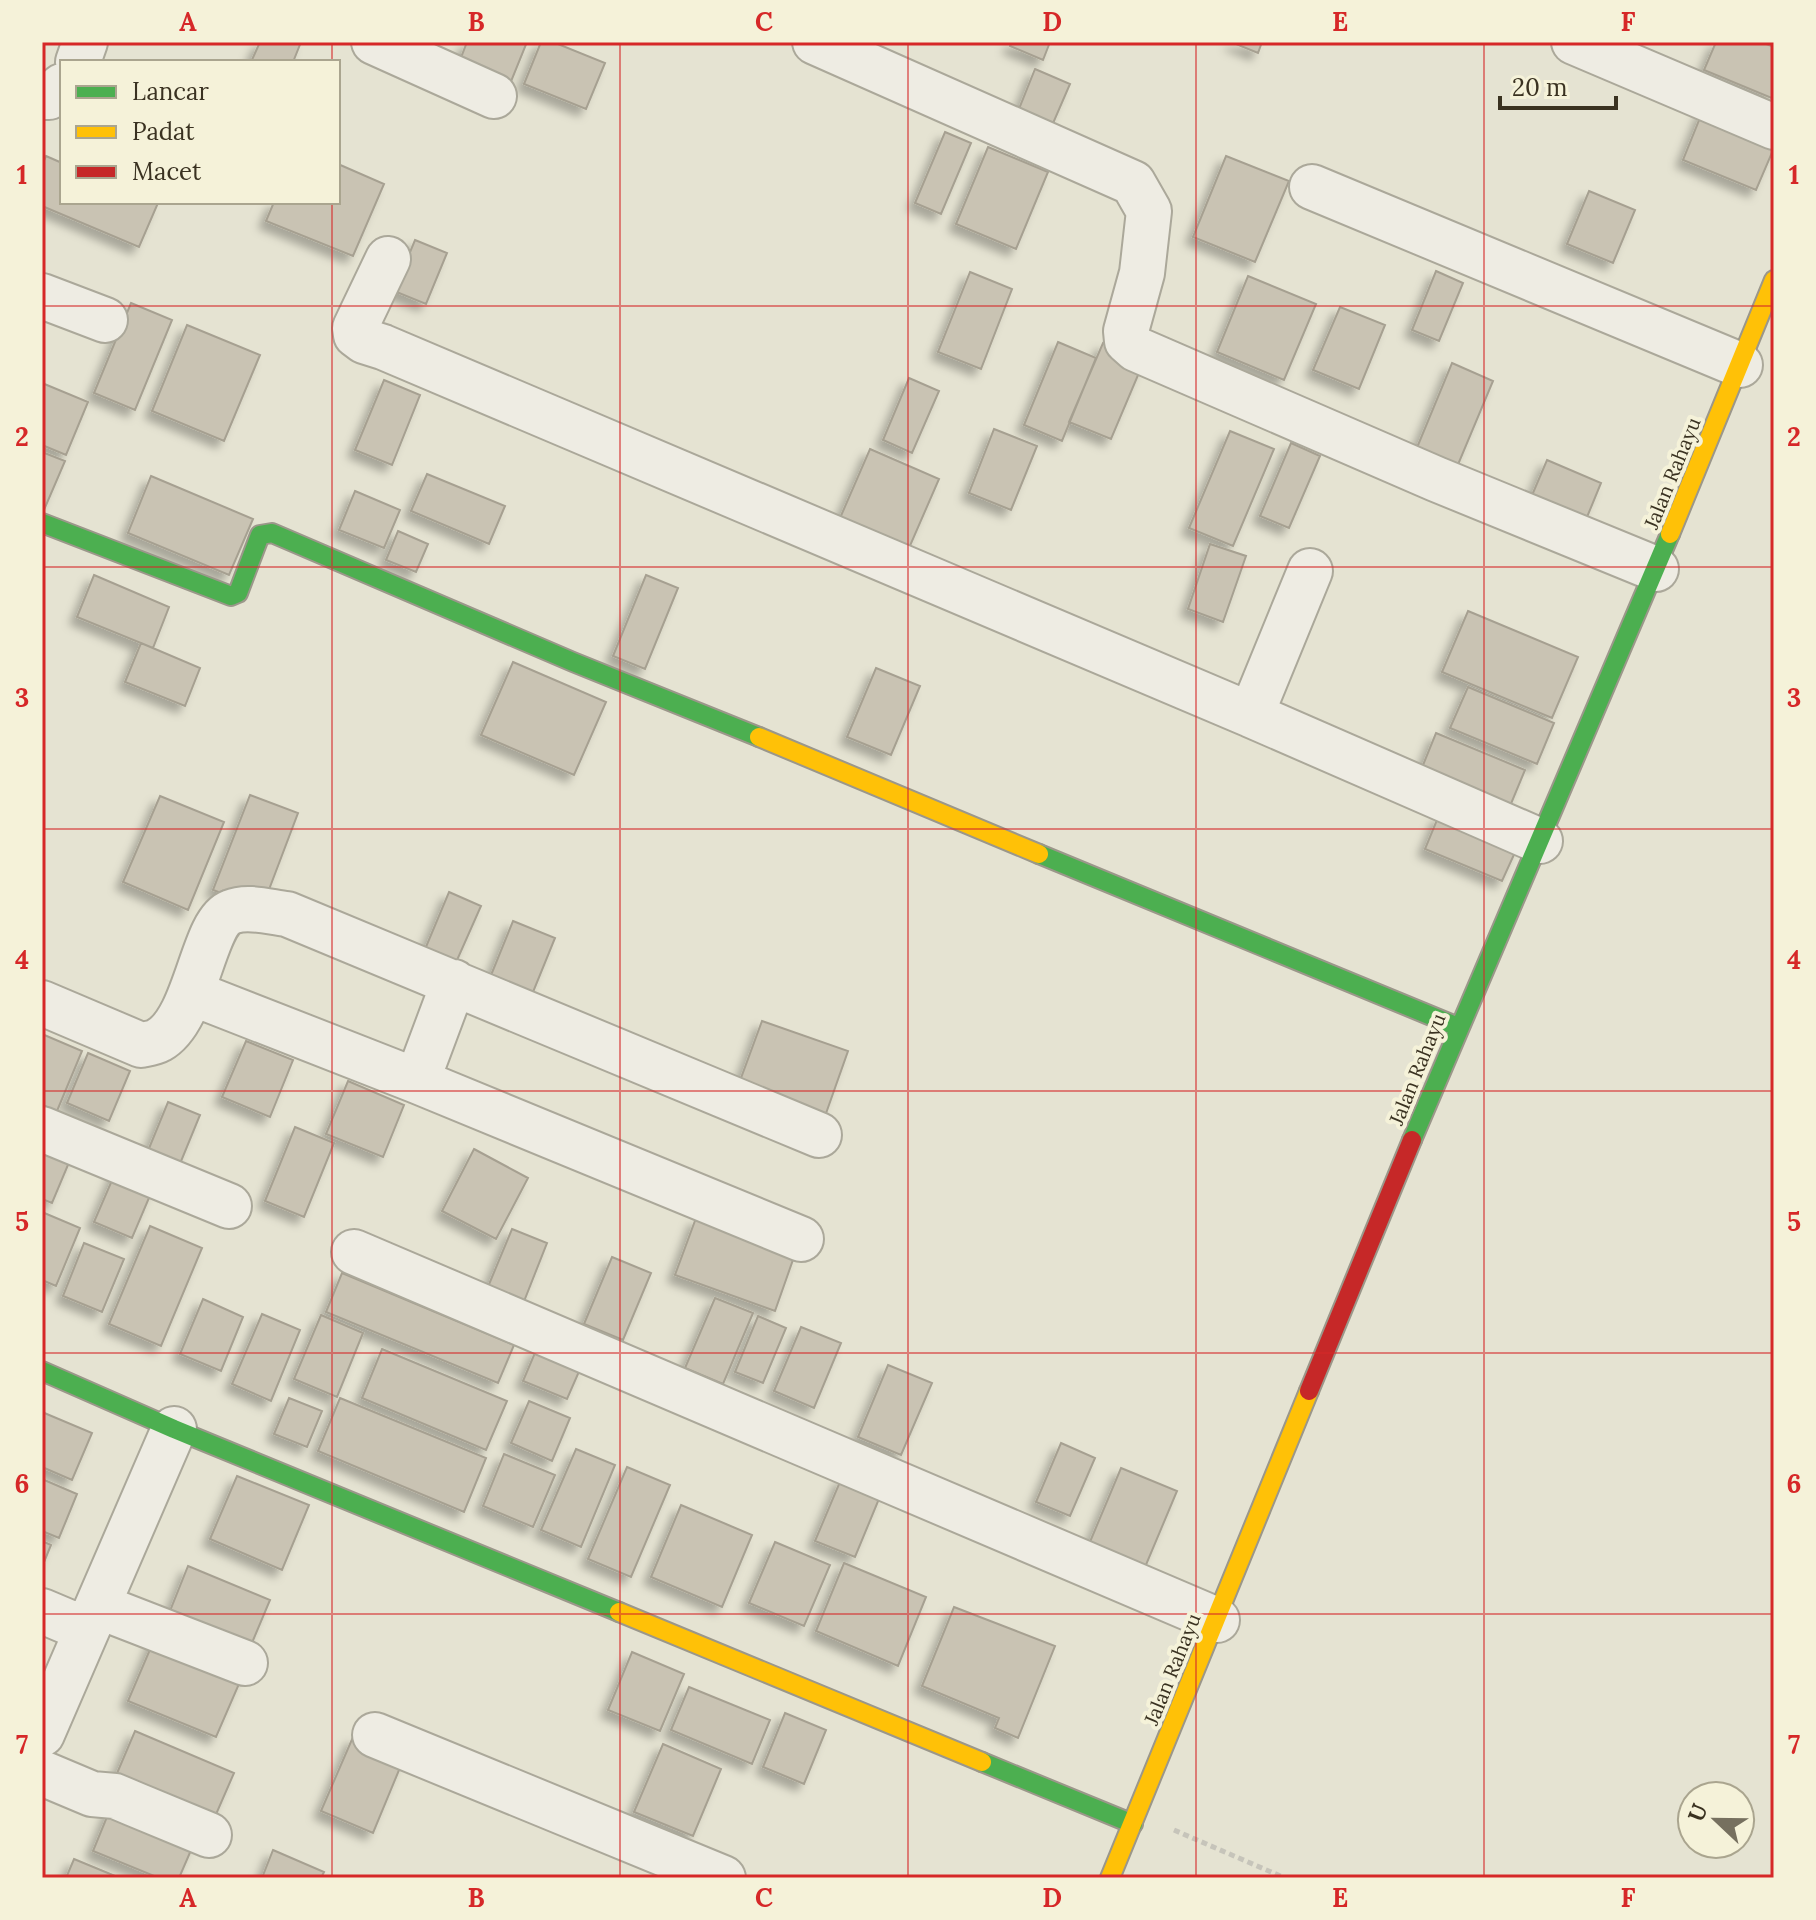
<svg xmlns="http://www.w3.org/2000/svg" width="1816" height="1920" font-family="Lora,serif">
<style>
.building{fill:#c9c3b3;stroke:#a6a091;stroke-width:2;filter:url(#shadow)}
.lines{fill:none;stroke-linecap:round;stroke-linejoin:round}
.street-casing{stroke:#aba89a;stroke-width:48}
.fast-casing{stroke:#9b978a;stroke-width:22}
.slow-casing{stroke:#9b978a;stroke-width:22}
.jam-casing{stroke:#9b978a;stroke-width:22}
.path{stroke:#c6c4ba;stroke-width:5;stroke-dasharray:6 4;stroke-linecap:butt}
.street{stroke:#eeece3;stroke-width:44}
.fast{stroke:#4caf50;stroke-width:18}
.slow{stroke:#ffc107;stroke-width:18}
.jam{stroke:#c62828;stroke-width:18}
.grid{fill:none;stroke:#d62828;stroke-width:2;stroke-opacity:0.55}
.labels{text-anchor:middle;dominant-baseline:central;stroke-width:8;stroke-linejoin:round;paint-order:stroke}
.street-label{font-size:20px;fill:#3a3221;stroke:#f5f2d9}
.neatline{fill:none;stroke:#d62828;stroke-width:3}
.grid-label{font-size:26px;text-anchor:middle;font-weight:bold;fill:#d62828}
</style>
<defs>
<filter id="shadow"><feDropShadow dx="-7" dy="7" stdDeviation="4" flood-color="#0004"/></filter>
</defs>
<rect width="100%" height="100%" fill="#e5e3d2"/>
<path class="building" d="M260,42h41l-8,20h-42z
M467,42h60l-17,42 -51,-21z
M541,42h12l52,21 -19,46 -62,-25z
M1012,42h38l-7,18 -33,-14z
M1231,42h31l-4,11z
M1716,42h45l13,5v52l-70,-29z
M1035,69l35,15 -19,44 -34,-14z
M1704,108l70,40 -18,42 -73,-30z
M945,132l26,11 -30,71 -26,-11z
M988,147l60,25 -32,77 -60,-25z
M46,156l16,7v39l96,1 -19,44 -97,-41v-41z
M1226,156l63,25 -34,81 -62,-25z
M338,164l46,20 -31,72 -87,-35 8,-19h64z
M1589,191l46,19 -22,53 -46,-19z
M415,240l32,13 -21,51 -32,-13z
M1436,271l27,12 -24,58 -27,-11z
M970,272l42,17 -31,80 -43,-17z
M1248,276l68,28 -32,76 -67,-28z
M131,303l41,17 -37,90 -41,-17z
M1340,307l45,18 -26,64 -46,-19z
M187,325l73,30 -36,86 -72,-30z
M1058,342l38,16 -34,83 -38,-16z
M1103,343l41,18 -33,78 -42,-17z
M1452,363l41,18 -36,86 -41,-17z
M909,378l30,13 -27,62 -29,-13z
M384,380l36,15 -28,70 -37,-15z
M42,383l46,19 -22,53 -24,-10z
M994,429l43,17 -26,64 -42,-17z
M1230,431l44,18 -41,97 -44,-18z
M1291,443l29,13 -31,72 -29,-12z
M870,449l69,30 -33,76 -69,-30z
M42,452l23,9 -21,49 -2,-1z
M1547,460l54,23 -16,39 -55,-22z
M427,474l78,32 -16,38 -78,-33z
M151,476l102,43 -24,56 -101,-42z
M355,491l45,19 -16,38 -45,-18z
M398,531l30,13 -12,28 -30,-12z
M1210,544l36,12 -23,66 -35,-13z
M94,575l75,32 -16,41 -76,-31z
M646,575l32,13 -33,81 -32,-13z
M1468,611l110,46 -26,61 -110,-46z
M141,643l59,25 -15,38 -60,-24z
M513,662l93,40 -32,73 -93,-40z
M876,668l44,18 -29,69 -44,-18z
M1468,687l86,36 -17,41 -87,-36z
M1436,733l89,37 -17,41 -89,-36z
M250,795l48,18 -36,95 -49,-18z
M160,796l64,26 -36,88 -65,-28z
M1439,815l78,33 -15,33 -77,-32z
M449,892l32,14 -27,61 -31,-13z
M513,921l42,17 -26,64 -42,-17z
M762,1021l86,30 -24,68 -87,-30z
M42,1034l40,17 -25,60 -15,-6z
M246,1041l47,19 -23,57 -48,-20z
M88,1053l42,18 -21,50 -42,-18z
M348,1081l56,24 -21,52 -57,-23z
M168,1102l32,13 -25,61 -32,-13z
M295,1127l39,16 -30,74 -39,-16z
M42,1140l31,13 -21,50 -10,-4z
M474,1149l54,29 -32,61 -54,-28z
M119,1164l38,15 -25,59 -38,-16z
M42,1212l38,16 -24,58 -14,-6z
M696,1218l99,36 -20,57 -100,-36z
M150,1226l52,22 -41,98 -52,-22z
M512,1229l35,14 -26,66 -36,-15z
M84,1243l40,16 -22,53 -39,-16z
M612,1257l39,16 -28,67 -39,-16z
M342,1273l172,72 -16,38 -172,-71z
M715,1298l38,15 -30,71 -38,-16z
M203,1299l40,18 -22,54 -41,-17z
M262,1314l38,16 -29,71 -39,-17z
M321,1315l42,18 -26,64 -43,-18z
M758,1316l28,12 -23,55 -28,-11z
M801,1327l40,16 -27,65 -40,-17z
M537,1348l44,19 -14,32 -44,-18z
M382,1349l125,52 -21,49 -124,-52z
M888,1365l44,18 -31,72 -43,-18z
M289,1398l33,13 -15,36 -33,-13z
M340,1398l146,60 -22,54 -146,-61z
M529,1401l41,17 -18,43 -41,-18z
M42,1412l50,21 -20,47 -30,-13z
M1061,1443l34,15 -25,58 -34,-14z
M576,1449l39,16 -34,82 -40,-17z
M504,1454l51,21 -22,52 -50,-21z
M627,1467l43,18 -39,92 -43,-18z
M1121,1468l56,23 -34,81 -56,-23z
M237,1476l72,29 -27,65 -72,-31z
M842,1477l39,17 -26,63 -40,-16z
M42,1479l35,15 -18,44 -17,-7z
M681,1505l71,30 -30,72 -71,-30z
M42,1541l9,4 -9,22z
M775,1542l55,23 -26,61 -55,-23z
M844,1563l82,34 -28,69 -82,-35z
M188,1566l82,34 -21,50 -81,-34z
M954,1607l101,39 -37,92 -23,-10 4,-10 -77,-32z
M157,1633l88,37 -29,67 -88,-36z
M632,1652l52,22 -24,57 -52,-21z
M689,1687l81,33 -18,44 -81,-34z
M785,1713l41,17 -22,54 -41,-17z
M135,1731l99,42 -20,46 -99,-41z
M353,1737l51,21 -31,75 -52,-22z
M663,1744l58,25 -28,67 -59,-24z
M111,1807l84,34 -16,37h-20l-66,-27z
M273,1850l51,22 -3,6h-59z
M74,1859l46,19h-54z"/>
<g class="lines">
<g class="street-casing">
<path id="street" d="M374,42l120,54
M815,42l318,141 16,28 -7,62 -16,58 1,10 9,8 300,130 220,90
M1574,42l200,85
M78,62l7,-20
M42,97h7l13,-11
M1312,187l428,178
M388,259l-33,69 1,7 8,6 19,6 868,368
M42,296l63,24
M1310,571l-59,144 289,126
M192,993l225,88 384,158
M42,1003l99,42c5,-1 13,-2 18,-5 38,-21 43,-117 72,-128 17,-7 38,0 56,2l532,221
M417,1081l37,-99
M42,1129l187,77
M354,1252l863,368
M98,1606l147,57
M42,1611l45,19
M42,1734l132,-305
M375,1735l348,143
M42,1773l50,21 23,2 19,8 75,31"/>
</g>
<g class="fast-casing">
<path id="fast" d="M42,523l189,73 7,-3 22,-58 12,-2 301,129 186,75
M1039,854l419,173
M1412,1140l258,-606
M42,1371l132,58 445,183
M982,1762l151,62"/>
</g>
<g class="slow-casing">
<path id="slow" d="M1670,534l104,-254
M759,737l280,117
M619,1612l363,150
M1110,1878l199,-487"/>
</g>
<g class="jam-casing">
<path id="jam" d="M1309,1391l103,-251"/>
</g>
<path class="path" d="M1174,1830l111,48"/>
<use href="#street" class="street"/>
<use href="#fast" class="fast"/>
<use href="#slow" class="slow"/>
<use href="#jam" class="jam"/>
</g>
<path class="grid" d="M332,42v20M620,42v1836M908,42v1836M1196,42v1836M1484,42v1836M332,202v1676M42,306h1732M42,567h1732M42,829h1732M42,1091h1732M42,1353h1732M42,1614h1732"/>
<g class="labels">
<g class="street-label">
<text transform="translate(1672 473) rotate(-68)">Jalan Rahayu</text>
<text transform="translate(1417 1069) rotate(-68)">Jalan Rahayu</text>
<text transform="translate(1172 1669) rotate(-68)">Jalan Rahayu</text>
</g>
</g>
<rect width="1816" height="1920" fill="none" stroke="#f5f2d9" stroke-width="88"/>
<rect x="60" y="60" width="280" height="144" fill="#f5f2d9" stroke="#aaa58f" stroke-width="2"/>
<rect x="76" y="86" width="40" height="12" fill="#4caf50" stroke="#aaa58f" stroke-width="2"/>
<text x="132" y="100" font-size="24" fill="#3a3221">Lancar</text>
<rect x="76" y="126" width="40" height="12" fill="#ffc107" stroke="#aaa58f" stroke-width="2"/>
<text x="132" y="140" font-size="24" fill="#3a3221">Padat</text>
<rect x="76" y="166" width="40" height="12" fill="#c62828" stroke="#aaa58f" stroke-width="2"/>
<text x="132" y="180" font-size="24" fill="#3a3221">Macet</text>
<g transform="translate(1716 1820) rotate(292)"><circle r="38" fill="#f5f2d9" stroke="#aaa58f" stroke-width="2"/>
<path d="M0-6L14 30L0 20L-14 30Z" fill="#76705f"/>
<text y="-12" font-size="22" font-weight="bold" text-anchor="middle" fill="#3a3221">U</text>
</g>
<path d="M1500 96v12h116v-12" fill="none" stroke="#3a3221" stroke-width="4"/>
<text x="1512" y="96" font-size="24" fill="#3a3221" stroke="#f5f2d9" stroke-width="6" paint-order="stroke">20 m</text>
<rect x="44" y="44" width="1728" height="1832" class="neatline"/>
<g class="grid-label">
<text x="188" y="31">A</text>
<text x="476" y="31">B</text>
<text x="764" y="31">C</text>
<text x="1052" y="31">D</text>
<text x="1340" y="31">E</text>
<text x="1628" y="31">F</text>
<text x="22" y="184">1</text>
<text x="1794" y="184">1</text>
<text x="22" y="446">2</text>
<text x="1794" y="446">2</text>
<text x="22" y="707">3</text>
<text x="1794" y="707">3</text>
<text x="22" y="969">4</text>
<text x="1794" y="969">4</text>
<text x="22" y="1231">5</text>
<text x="1794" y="1231">5</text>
<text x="22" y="1493">6</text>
<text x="1794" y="1493">6</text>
<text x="22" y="1754">7</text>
<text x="1794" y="1754">7</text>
<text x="188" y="1907">A</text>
<text x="476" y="1907">B</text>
<text x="764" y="1907">C</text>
<text x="1052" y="1907">D</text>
<text x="1340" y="1907">E</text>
<text x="1628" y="1907">F</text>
</g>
</svg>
